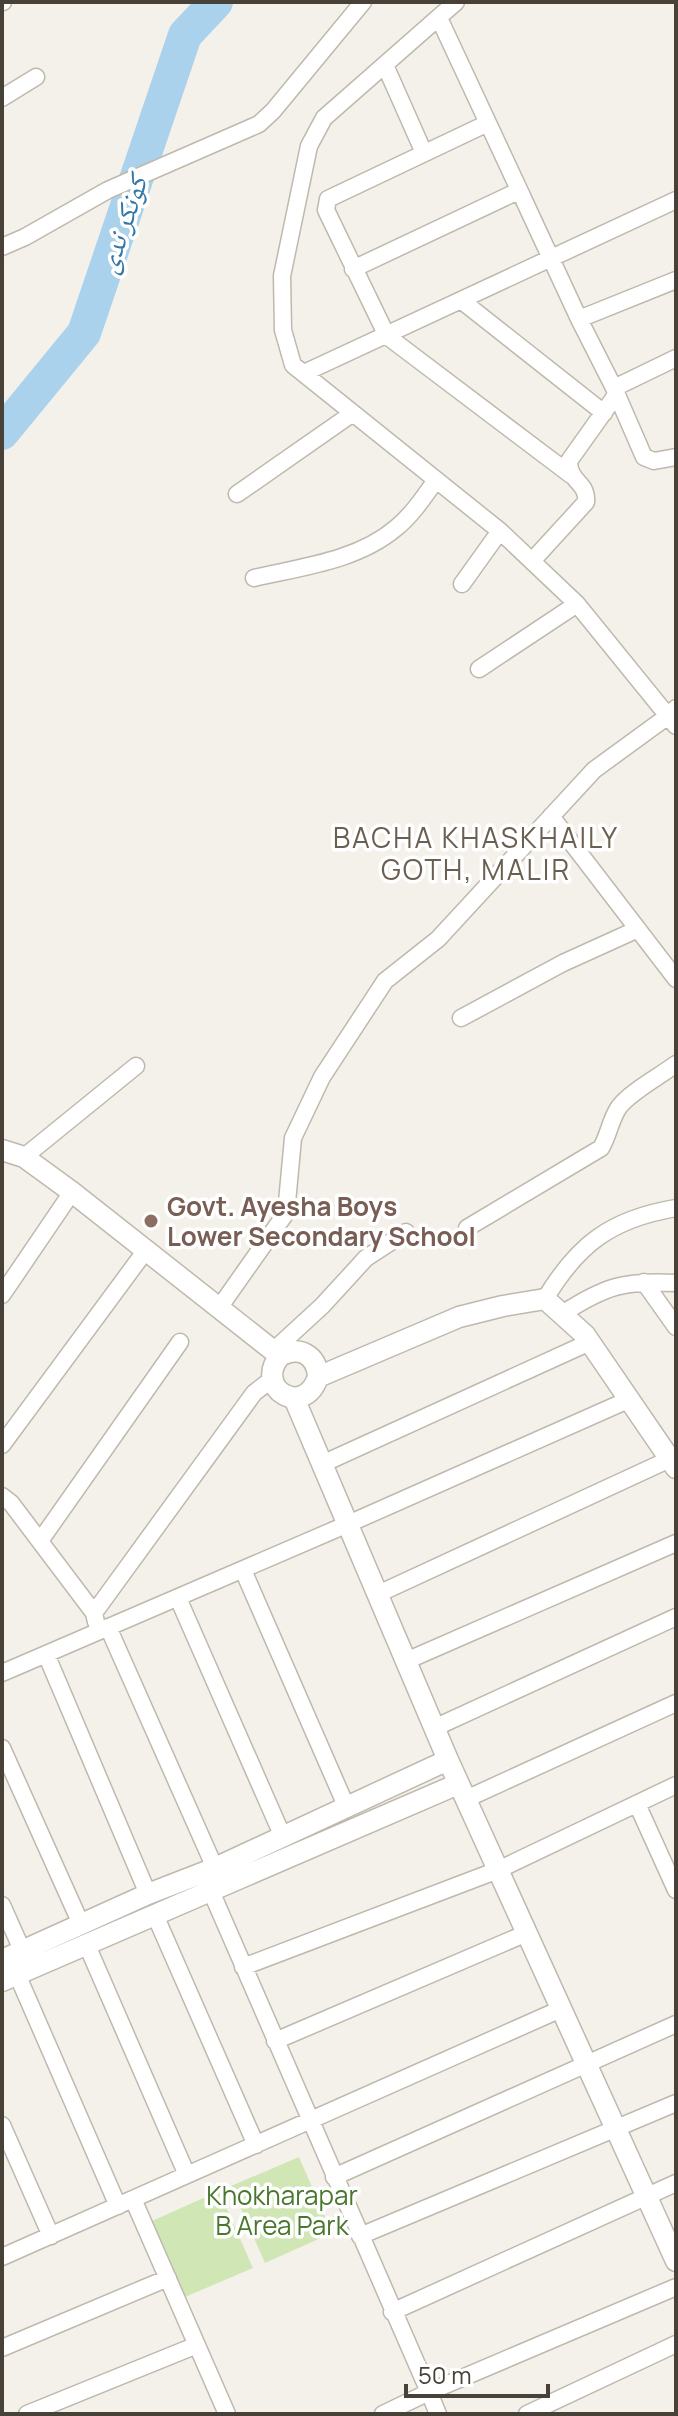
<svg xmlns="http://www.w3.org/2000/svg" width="678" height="2416" font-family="Manrope,'Noto Naskh Arabic',sans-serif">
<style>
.green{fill:#d0e6b5}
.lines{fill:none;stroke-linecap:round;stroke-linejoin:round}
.river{stroke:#aad2ed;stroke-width:34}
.minor-casing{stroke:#bfb8ad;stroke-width:19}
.tertiary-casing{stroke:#bfb8ad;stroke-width:23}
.minor{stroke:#fff;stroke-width:16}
.tertiary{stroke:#fff;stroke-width:20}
.education-dot{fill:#8d6e63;stroke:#fff;stroke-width:3}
.labels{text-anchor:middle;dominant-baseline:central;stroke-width:7;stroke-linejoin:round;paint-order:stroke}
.education-label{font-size:26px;font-weight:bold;fill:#785e54;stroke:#fff;text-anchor:start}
.park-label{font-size:26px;fill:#4a772e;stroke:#fff}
.water-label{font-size:28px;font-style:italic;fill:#3478a6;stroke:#fff}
.neighbourhood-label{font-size:28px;letter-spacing:2px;fill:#6a5f50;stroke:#fff}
</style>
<rect width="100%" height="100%" fill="#f4f1ea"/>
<path class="green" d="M299,2157l33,76 -67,30 -34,-77z
M219,2191l34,77 -68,29 -33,-76z"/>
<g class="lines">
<path class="river" d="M2,433l82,-100 101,-298 31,-33"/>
<g class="minor-casing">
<path id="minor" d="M2,2h1
M456,2l-132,116 -15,28 -27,130 1,54 10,35 207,166 77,73 99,122
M439,18l83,178
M385,65l39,88
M2,98l34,-21
M488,123l-160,76 -2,11 61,126 184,139
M2,247l23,-10 83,-47 151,-66 14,-13 90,-109
M353,269l161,-76 8,3 57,123 35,69 30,69 10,4 22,-4
M462,301l142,112
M579,319l97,-39
M304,373l372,-173
M614,388l62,-30
M237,494l116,-81
M532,561l54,-59c2,-20 -17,-19 -17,-41l47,-66
M254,578c47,-11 103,-17 142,-50 16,-13 28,-31 40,-48
M462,584l38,-53
M479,669l98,-65
M551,816l125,163
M461,1018l102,-55 75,-34
M24,1157l112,-91
M467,1228l134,-80c8,-13 9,-28 18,-41 11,-15 41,-31 57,-43
M644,1282l32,45
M2,1295l70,-103
M545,1299c33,-55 66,-80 131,-91
M219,1308l67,-95 7,-75 29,-61 63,-96 53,-42 156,-169 74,-54 8,-8
M562,1314c43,-28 63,-34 114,-31
M273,1351l49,-45 44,-48 40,-26
M2,1445l144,-195
M322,1464l268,-122
M2,1496l9,7 83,110 2,9
M40,1541l140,-199
M243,1570l104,238
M378,1594l292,-135
M178,1598l105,239
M94,1613l160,-220 18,-14
M108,1627l107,241
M46,1654l102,240
M406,1661l270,-118
M2,1673l346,-149 280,-124
M434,1728l242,-111
M2,1748l79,176
M466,1799l210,-96
M637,1804l39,86
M207,1882l222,510 -46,22
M2,1905l20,45
M155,1915l101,230
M86,1943l101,232
M13,1965l105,241
M243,1967l255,-97 178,-85
M275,2041l252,-108
M2,2125l49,111
M334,2177l342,-153
M133,2199l94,215
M360,2236l316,-133
M2,2257l559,-248
M392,2312l284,-129
M2,2348l166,-70
M27,2414l170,-69
M438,2414l-9,-22 247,-105
M527,2414l149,-70"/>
</g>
<g class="tertiary-casing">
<path id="tertiary" d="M2,1150l22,7 48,35 208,164
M318,1377c-1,-22 -19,-32 -38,-21 -27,32 24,63 38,21l141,-60 44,-11 42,-7 40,36 91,133
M294,1398l154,362 228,501
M2,1960l146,-66 67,-26 233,-108
M2,1981l456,-197"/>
</g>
<use href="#minor" class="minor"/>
<use href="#tertiary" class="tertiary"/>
</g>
<circle class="education-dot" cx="151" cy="1221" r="8"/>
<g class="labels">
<g class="education-label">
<text x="167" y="1206">Govt. Ayesha Boys<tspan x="167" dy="30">Lower Secondary School</tspan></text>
</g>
<g class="park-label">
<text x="282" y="2195">Khokharapar<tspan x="282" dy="30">B Area Park</tspan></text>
</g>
<g class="water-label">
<text transform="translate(121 224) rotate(-71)">کونکر ندی</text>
</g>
<g class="neighbourhood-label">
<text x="476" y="837">BACHA KHASKHAILY<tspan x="476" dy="32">GOTH, MALIR</tspan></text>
</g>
</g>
<rect width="678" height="2416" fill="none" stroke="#484138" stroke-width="8"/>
<path d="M406 2384v12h142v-12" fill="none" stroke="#484138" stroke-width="4"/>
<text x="418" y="2384" font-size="24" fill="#484138" stroke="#ffffff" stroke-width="6" paint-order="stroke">50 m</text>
</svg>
